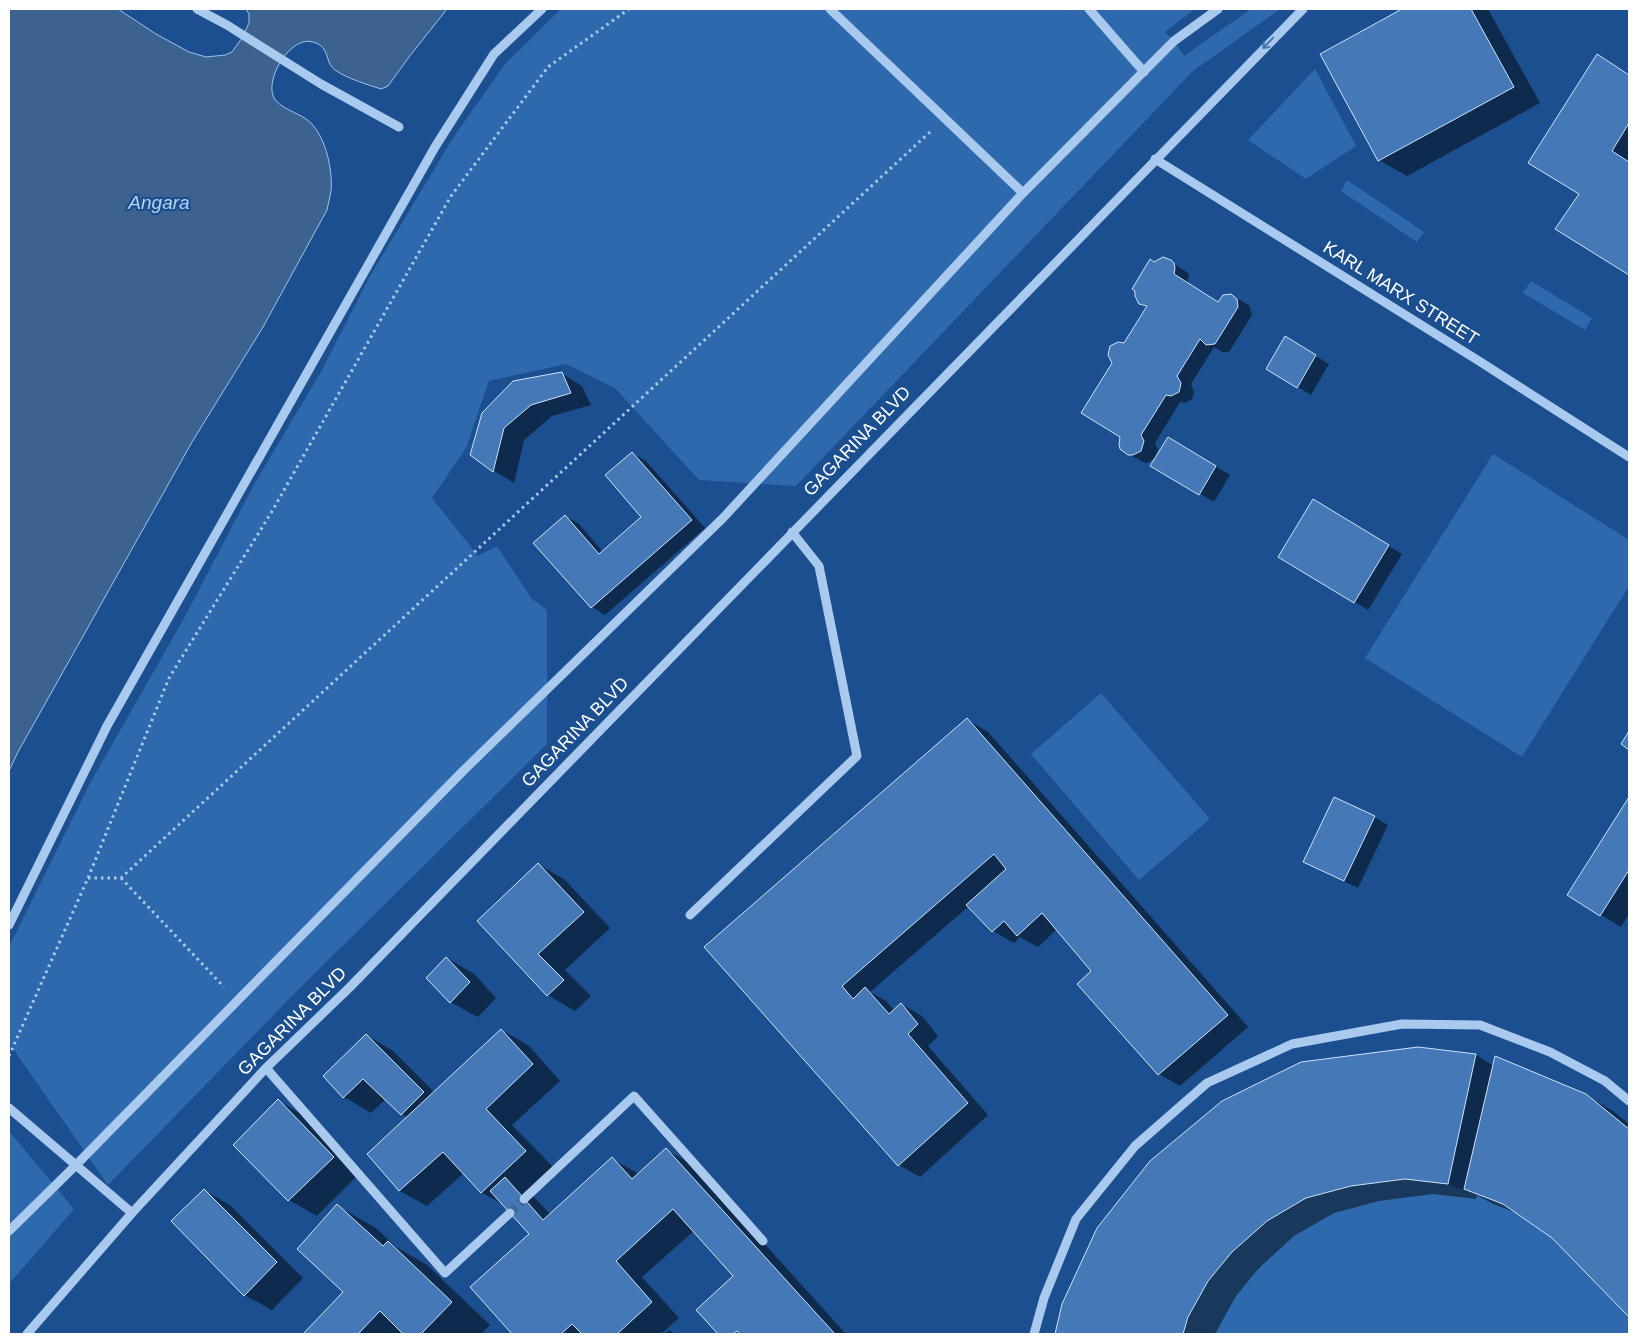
<svg xmlns="http://www.w3.org/2000/svg" width="1638" height="1343" font-family="Helvetica,sans-serif">
<style>
.green{fill:#2e69ad}
.water{fill:#3c6290;stroke:#9cc4f0}
.shadow{fill:#0007}
.building{fill:#4478b7;stroke:#cfe3fa}
.lines{fill:none;stroke-linecap:round;stroke-linejoin:round}
.minor-tunnel{stroke:#3d69a0;stroke-width:9;stroke-dasharray:9 4.5;stroke-linecap:butt}
.path{stroke:#a9c9ee;stroke-width:3;stroke-dasharray:2.5 4;stroke-linecap:butt}
.minor{stroke:#a9c9ee;stroke-width:9}
.oneway{stroke:#4674ac}
.labels{text-anchor:middle;dominant-baseline:central;stroke-width:4.5;stroke-linejoin:round;paint-order:stroke}
.street-label{font-size:18px;fill:#fff;stroke:#1b4f8f}
.water-label{font-size:19px;font-style:italic;fill:#b5d3f5;stroke:#1b4f8f}
</style>
<rect width="100%" height="100%" fill="#1b4f8f"/>
<path class="green" d="M561,9h634l-30,23 9,9 10,15 67,-47h29l-87,62 -397,415 -97,-6 -84,-92 -49,-24 -77,17 -23,67 -34,50 46,58 19,-10 35,53 15,11v134l-249,246 -190,195 -99,-142v-96l81,-164 93,-163 73,-139 65,-109 49,-96 83,-138 52,-74z
M1315,69l41,77 -50,33 -58,-39z
M1347,180l77,52 -7,10 -76,-51z
M1531,281l61,37 -7,12 -62,-37z
M1493,454l136,86v46l-107,171 -157,-99z
M1101,693l109,126 -71,61 -108,-126z
M9,1131l65,78 -65,75z
M1405,1179l43,5 55,20 49,34 77,79v17h-446c15,-53 58,-98 105,-126 6,-3 13,-8 19,-11 32,-11 65,-14 98,-18z"/>
<path class="water" d="M9,9h109l38,25 33,18 17,5 19,-2 7,-3 10,-14 7,-15v-9l-3,-5h201l-38,48 -21,29 -7,3c-15,-5 -33,-10 -46,-19 -11,-8 -4,-23 -22,-28 -22,-7 -49,37 -39,56 6,10 22,14 32,21 19,13 27,50 25,72 -1,6 -3,13 -4,19l-64,117 -71,115 -174,310 -9,19z"/>
<path class="shadow" d="M1405,9h83l52,94 -133,73 -28,-16 -58,-105z
M1597,56l32,18v200l-72,-45 24,-35z
M1167,259l21,14 1,3 -2,8 31,19 16,-6 15,8 3,10 -23,37h-7l-8,-5 -23,37 3,8 -2,7 -7,4 -5,-1 -25,41 3,7 -3,8 -8,5 -4,-1 -15,-8 -7,-17 -7,-74 34,-55 -8,-5 15,-40z
M1286,338l43,26 -18,31 -44,-27z
M561,373l21,13 9,19 -39,11 -28,24 -10,43 -20,-12 -23,-16z
M1169,438l61,37 -16,27 -62,-37z
M632,453l14,8 59,67 -100,87 -13,-8 -27,-91 14,8 24,28 40,-35z
M1327,509l75,45 -34,56 -13,-8z
M967,720l21,12 260,295 -68,59 -21,-12 -67,-102 -35,-43 -19,18 -18,-10 -6,6 -21,-12 -24,-25 -99,86 16,9 9,10 6,-7 21,12 16,20 -10,10 60,69 -68,62 -21,-12 -194,-218z
M1629,799v115l-8,13 -53,-32z
M1374,817l14,8 -30,63 -40,-19z
M538,864l27,16 45,48 -45,42 26,26 -16,15 -27,-16 -70,-74z
M447,958l27,16 22,24 -18,19 -28,-15z
M502,1030l27,16 31,35 -48,44 41,42 -21,28 19,20 61,-56 27,15 27,-24 27,15 153,169h-126l-22,-24 37,-34 -41,-45 -52,46 37,41 -18,16h-147l-43,-46 60,-54 -27,-29 -23,-13 -17,-19 -37,33 -27,-15 -31,-37 39,-36 -6,-4 -16,-15 -15,14 -27,-16 -19,-21 41,-41 27,16 42,42z
M1476,1055l18,11 91,29 28,16 16,13v192l-76,-79 -31,-22 -29,-11 -16,-9 -1,4 -43,-5 -54,7 -45,12 -40,23 -35,32 -23,28 -21,38h-158l6,-30z
M279,1101l27,16 54,56 -43,43 -28,-16 -54,-55z
M204,1190l27,16 72,72 -31,32 -28,-15z
M337,1206l39,22 20,19 31,18 63,60 -9,9h-176l40,-42z
M669,1330l6,4h-10z"/>
<path class="building" d="M1402,9h69l43,78 -136,74 -58,-107z
M1597,54l32,21v48l-17,28 17,11v113l-74,-46 24,-35 -51,-31z
M1163,257l8,3 3,3 1,5 -1,6 44,28 5,-7 8,-1 6,5 1,8 -23,37 -9,1 -6,-6 -23,37 4,7 -2,9 -8,4 -5,-1 -25,40 3,6 -3,10 -8,4h-5l-8,-6 -1,-5 1,-7 -39,-24 31,-50 -4,-8 2,-9 8,-4 6,1 23,-37 -8,-2 -4,-8v-5l-3,-2 18,-30 4,3z
M1285,336l31,19 -19,33 -31,-19z
M562,372l9,21 -40,12 -27,23 -11,44 -23,-17 12,-42 31,-32z
M1168,437l48,29 -17,29 -49,-29z
M632,452l60,68 -101,88 -58,-65 32,-28 34,39 42,-37 -36,-42z
M1313,499l76,46 -35,58 -76,-46z
M967,718l261,297 -70,60 -81,-91 14,-13 -49,-58 -25,23 -13,-15 -12,11 -26,-27 40,-36 -12,-15 -152,132 11,13 12,-12 24,27 12,-11 17,21 -10,10 60,69 -70,63 -194,-219z
M1629,731v19l-8,-6z
M1334,797l41,19 -31,65 -41,-19z
M1629,797v73l-29,46 -33,-21z
M538,863l46,49 -46,42 26,26 -17,16 -70,-75z
M446,957l24,25 -20,21 -24,-25z
M501,1029l32,35 -47,45 40,42 -45,42 -38,-41 -44,39 -32,-37z
M366,1034l58,58 -23,23 -38,-36 -20,19 -20,-22z
M1418,1047l58,7 -28,130 -43,-5 -54,7 -45,12 -39,23 -35,31 -24,29 -20,36 -5,17h-128l7,-30 35,-76 53,-67 72,-60 79,-39z
M1495,1056l91,38 43,35v188l-77,-79 -49,-34 -39,-15z
M278,1099l56,58 -46,44 -55,-56z
M666,1148l169,186h-95l-3,-3 -4,3h-15l-22,-24 37,-34 -60,-67 -57,52 36,41 -35,32h-35l-10,-10 -11,10h-49l-42,-47 59,-53 -39,-43 15,-14 38,43 69,-63 20,22z
M204,1189l73,73 -33,34 -73,-75z
M337,1204l46,42 5,-5 64,61 -31,32h-18l-23,-23 -22,23h-55l40,-42 -46,-43z"/>
<g class="lines">
<path class="minor-tunnel" d="M510,1213l14,-14"/>
<path class="path" d="M88,878h33l809,-746
M121,878l103,109
M9,1056l79,-178 81,-200 102,-165 180,-317 97,-129 81,-58"/>
<path class="minor" d="M197,9l30,16 94,59 78,43
M830,9l193,184
M1089,9l55,63
M1155,159l324,202 150,96
M690,915l167,-159 -38,-190 -27,-34
M9,925l98,-199 328,-579 59,-93 48,-45
M266,1068l179,205 65,-60
M9,1108l123,105
M524,1199l110,-103 129,145
M9,1231l66,-65 388,-395 260,-253 300,-325 151,-152 44,-32
M27,1334l105,-121 134,-145 83,-80 954,-979
M1034,1334l10,-36 32,-79 59,-73 72,-63 85,-39 110,-20 78,1 70,27 55,29 24,20"/>
</g>
<defs><path id="oneway-shaft" d="M-6 0H5M1.5-3L5.5 0L1.5 3" fill="none" stroke-width="1.6" stroke-linecap="round" stroke-linejoin="round" transform="scale(1.25)"/></defs>
<use class="oneway" href="#oneway-shaft" transform="translate(1268 43) rotate(134)"/>
<g class="labels">
<g class="street-label">
<text transform="translate(1401 293) rotate(32)">KARL MARX STREET</text>
<text transform="translate(857 441) rotate(-46)">GAGARINA BLVD</text>
<text transform="translate(575 732) rotate(-46)">GAGARINA BLVD</text>
<text transform="translate(292 1021) rotate(-45)">GAGARINA BLVD</text>
</g>
<g class="water-label">
<text x="159" y="202">Angara</text>
</g>
</g>
<rect width="1638" height="1343" fill="none" stroke="#ffffff" stroke-width="20"/>
</svg>
